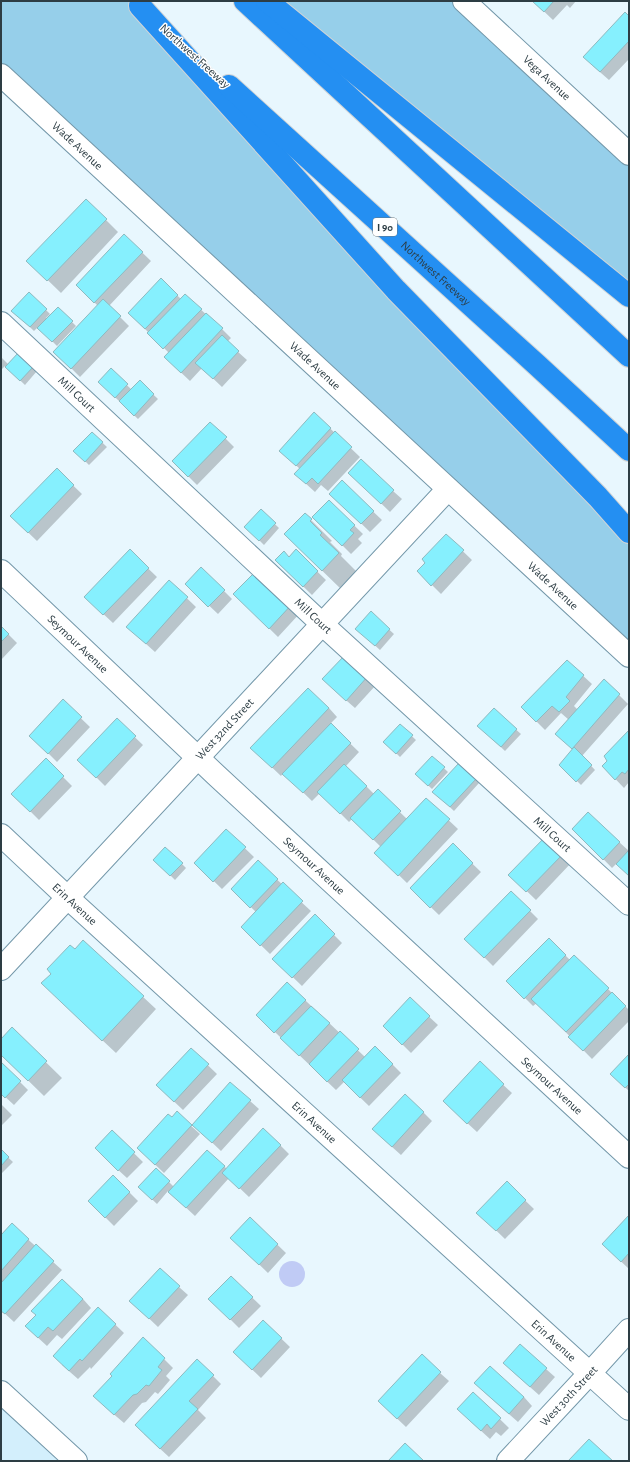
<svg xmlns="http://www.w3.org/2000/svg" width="630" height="1462" font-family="'Alegreya Sans',sans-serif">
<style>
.built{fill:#d3effc}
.green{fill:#96cfea}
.water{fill:#c0cbf5}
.shadow{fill:#0003}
.building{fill:#86f0fe;stroke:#8ebac0}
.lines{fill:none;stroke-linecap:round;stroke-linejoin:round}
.minor-casing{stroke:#7397a9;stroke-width:24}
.highway-casing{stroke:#d1d4d6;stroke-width:24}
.minor{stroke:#fff;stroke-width:22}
.highway{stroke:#248ff2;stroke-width:22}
.labels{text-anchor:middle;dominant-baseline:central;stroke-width:3;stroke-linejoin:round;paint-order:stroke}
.shield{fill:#fff;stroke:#6c777c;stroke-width:1}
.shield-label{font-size:11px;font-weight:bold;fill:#2d3d44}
.street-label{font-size:12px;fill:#2d3d44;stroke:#fff}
</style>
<rect width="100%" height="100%" fill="#e8f7fe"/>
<path class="built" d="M1,1392l75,69h-75z"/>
<path class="green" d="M1,1h134l494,531v124l-628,-581z
M267,1h197l165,153v141z"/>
<path class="water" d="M279 1274a13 13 0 1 1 26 0a13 13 0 1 1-26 0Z"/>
<path class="shadow" d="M533,1h43l-6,7 -3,-3 -14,15z
M629,18v41l-20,21 -16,-14z
M86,200l32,32 -57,61 -33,-32z
M124,235l27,26 -42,45 20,20 -49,51 -25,-25 43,-46 -21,-21z
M161,280l20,19 4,-4 37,34 9,9 -4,4 20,18 -25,27 -20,-19 -12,13 -16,-15 -5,-13 -40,-40z
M29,293l21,21 -4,4 1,1 11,-11 18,18 -19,20 -19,-19 -4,4 -17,-16z
M19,353l18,18 -12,14 -20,-19 -4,4v-13l7,7z
M111,370l21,20 8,-8 18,17 -20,20 -39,-37z
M314,413l46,44 -32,34 -7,-6 -6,7 -11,-10 -4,-13 -11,-10z
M210,423l24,24 -37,38 -24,-24z
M92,433l15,14 -18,18 -14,-14z
M57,470l25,24 -45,47 -26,-25z
M358,481l35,10 9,8 -12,13z
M342,482l40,38 -12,12 -31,-30z
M329,501l34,33 -5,5 4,4 -11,11 -37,-37z
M261,511l18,17 -15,17 -18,-18z
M305,514l27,27 -2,1 12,12 -1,2 18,18 -16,17 -37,-36z
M446,535l26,25 -31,34 -23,-23z
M130,551l27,26 -44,46 -28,-26z
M296,551l30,29 -14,15 -36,-35 13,-2z
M201,568l31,31 -14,15 -32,-30z
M258,570l43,42 -23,25 -44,-43z
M169,581l27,26 -41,45 -19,-17z
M371,613l23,21 -14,16 -19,-17z
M1,627l16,16 -16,17z
M345,656l31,29 -21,23 -23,-20z
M567,661l25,23 -18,22 4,4 26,-30 24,24 -46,52 13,14 -14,15 -21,-21 13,-15 -8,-7 4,-22 -8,-7 -16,17 -23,-23z
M63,701l27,26 -33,35 -26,-26z
M329,708l8,9 -7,7 29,28 -13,14 28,28 4,-3 29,28 19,-20 32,30 -51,54 -31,-30 5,-6 -29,-28 -3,3 -29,-29 -8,8 -29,-28 -2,3 -21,-20z
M494,710l27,24 -16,17 -22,-21z
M117,720l26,25 -38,41 -26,-26z
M400,725l16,15 -16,17 -15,-15z
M629,731v51l-5,6 -21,-22z
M432,757l16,15 -16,17 -16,-15z
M46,760l26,26 -33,34 -26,-26z
M459,764l20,19 -25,28 -16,-15z
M588,814l41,37v24l-12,-12 -5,5 -38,-39z
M226,830l28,27 -32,32 -27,-26z
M547,836l26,25 -37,39 -26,-25z
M453,845l28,27 -42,43 -28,-27z
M155,860l27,4 4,4 -11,12z
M258,862l53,49 -41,43 -28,-27 14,-15 -24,-23z
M511,892l27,27 -45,47 -27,-27z
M315,916l27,27 -40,43 -28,-27z
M549,939l21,21 38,29 21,21v11l-37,38 -55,-56 -4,3 -25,-25z
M83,941l73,68 -40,44 -61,-57z
M287,983l78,74 10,-10 26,26 -32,33 -25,-24 -8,8 -79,-75z
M410,999l28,26 -27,28 -18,-18z
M12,1029l50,49 -18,18 -43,-42v-14z
M191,1049l26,25 -34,36 -17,-16z
M629,1055v36l-18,-17z
M1,1063l27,27 -14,15 -13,-12z
M480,1063l32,30 -35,39 -24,-22z
M250,1101l9,8 -38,42 -19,-18z
M1,1104l11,11 -11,11z
M423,1112l9,9 -31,34 -19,-17z
M177,1113l23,21 -36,39 -17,-16 25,-38z
M112,1132l31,30 -16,16 -23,-21z
M280,1145l9,9 -40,43 -20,-19 -34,38 -27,-25 -11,13 -18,-17 17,-18 18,18 33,-36 20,18z
M1,1151l12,11 -12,12z
M113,1176l25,25 -24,25 -25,-25z
M507,1183l27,26 -29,30 -27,-26z
M629,1216v53l-17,-16z
M250,1218l36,35 -18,20 -28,-27z
M12,1225l50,45 -48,52 -13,-12v-74z
M231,1277l30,29 -22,22 -29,-29z
M179,1287l9,8 -30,32 -19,-18z
M83,1299l8,9 -29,31 -5,-4 -10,11 -12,-11 2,-20z
M98,1308l26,25 -33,36 -1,-2 -12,12 -16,-14z
M263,1321l27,26 -29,31 -27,-26z
M143,1338l30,30 -7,8 4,4 -12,14 -3,-2 -9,10 -4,1 -18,20 -21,-18 10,-29z
M546,1369l9,8 -16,18 -26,-23z
M440,1373l9,8 -43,46 -18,-17z
M213,1376l8,8 -23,26 8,8 -37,39 -25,-23z
M484,1392l40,5 8,9 -14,16z
M473,1393l36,35 -8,8 -5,-4 -6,7 -23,-21z"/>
<path class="building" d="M532,1h22l-10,11z
M625,12l4,4v25l-29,31 -17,-15z
M86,199l21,20 -60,62 -21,-20z
M124,234l19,18 -49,51 -18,-18z
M161,278l17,17 -33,34 -17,-16z
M29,292l18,17 -17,18 -19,-16z
M185,294l17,15 -39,40 -16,-16z
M103,299l18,17 -50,53 -18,-17z
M58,307l15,14 -21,21 -15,-14z
M206,313l17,15 -42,45 -17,-16z
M222,335l17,16 -26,28 -18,-16z
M19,352l15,14 -14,15 -15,-14z
M111,368l17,16 -13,14 -17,-16z
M140,380l14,14 -20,22 -15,-15z
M314,412l17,16 -35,38 -17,-15z
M210,422l17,15 -39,40 -16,-16z
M335,431l17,16 -34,37 -6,-6 -6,6 -12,-10z
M92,432l11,10 -18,20 -12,-11z
M361,459l33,31 -13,14 -33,-31z
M57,468l17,17 -46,48 -18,-17z
M342,480l32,31 -13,13 -32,-30z
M329,500l26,25 -5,5 4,3 -12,13 -30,-29z
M261,509l15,14 -17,18 -15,-14z
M305,513l7,6 -2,2 12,12 -2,2 19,18 -17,18 -38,-37z
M446,534l18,16 -33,36 -14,-15 8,-8 -3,-4z
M130,549l19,19 -46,47 -19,-18z
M296,549l22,22 -15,16 -28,-27 9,-9 5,6z
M201,567l24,23 -17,17 -23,-23z
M258,569l35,34 -24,26 -36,-35z
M169,580l19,17 -42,47 -20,-17z
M371,611l19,18 -15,17 -20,-17z
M1,626l8,8 -8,8z
M345,655l23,21 -22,25 -24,-22z
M567,660l17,15 -18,22 4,4 -11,11 -7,-6 -16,16 -15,-15z
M604,679l16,15 -48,55 -17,-15z
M308,688l21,20 -57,60 -22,-20z
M63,699l19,18 -34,37 -19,-18z
M494,708l23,21 -16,18 -24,-21z
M117,718l19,18 -40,42 -19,-18z
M331,723l20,20 -48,50 -21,-19z
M400,724l13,11 -17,19 -13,-12z
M629,730v39l-4,5 -3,-2 -7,8 -13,-14 5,-5 -3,-5z
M574,747l18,18 -16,17 -17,-17z
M432,756l13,11 -17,19 -13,-12z
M46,758l18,18 -34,36 -19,-18z
M459,763l17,16 -26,28 -18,-15z
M344,764l23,22 -27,28 -23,-22z
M378,789l23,22 -28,29 -23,-22z
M426,798l24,21 -52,57 -24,-23z
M588,812l32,30 -17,18 -31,-31z
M226,829l20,18 -33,35 -19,-19z
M547,835l18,17 -39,40 -18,-17z
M453,843l20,20 -43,45 -20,-20z
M165,847l18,16 -13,13 -17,-16z
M629,850v26l-13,-12z
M258,860l20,19 -28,29 -19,-19z
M283,882l20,19 -43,45 -19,-19z
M511,891l20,19 -47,48 -20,-19z
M315,914l20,20 -43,44 -20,-19z
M549,938l17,17 -42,44 -18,-18z
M83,940l61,56 -42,45 -61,-58 10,-9 -4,-5 23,-24 5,4z
M574,955l35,33 -43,44 -35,-33z
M287,982l19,18 -32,33 -18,-18z
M612,992l14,14 -43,45 -15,-14z
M410,997l20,19 -28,29 -19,-19z
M311,1006l19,17 -31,33 -19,-18z
M12,1027l35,34 -19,20 -27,-26v-16z
M340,1031l19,18 -32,33 -18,-18z
M375,1046l18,18 -33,34 -18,-18z
M191,1048l18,16 -35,38 -18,-17z
M629,1054v30l-4,4 -15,-14z
M480,1061l24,23 -37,40 -24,-23z
M1,1062l20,19 -16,17 -4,-4z
M230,1082l21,18 -39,43 -20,-18z
M405,1094l19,18 -32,35 -20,-18z
M177,1111l15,14 -37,40 -18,-17 31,-34 4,3z
M263,1128l18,17 -42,44 -17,-16z
M112,1130l23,22 -17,19 -23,-23z
M1,1149l8,8 -8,9z
M207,1150l18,16 -39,42 -18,-16z
M156,1168l14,13 -18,19 -14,-13z
M113,1175l17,17 -25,26 -17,-17z
M507,1181l19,19 -30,31 -20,-18z
M629,1215v38l-8,9 -19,-18z
M250,1217l28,27 -19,21 -29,-27z
M12,1223l17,16 -28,32v-36z
M36,1244l18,17 -49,53 -4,-3v-28z
M160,1268l20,18 -31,33 -20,-18z
M231,1276l22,21 -23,23 -22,-21z
M62,1279l21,20 -30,32 -5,-4 -10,11 -13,-12 11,-11 -5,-4z
M98,1307l18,17 -34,37 -2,-2 -11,12 -16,-15z
M263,1320l19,18 -30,32 -19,-18z
M143,1337l22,21 -7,9 4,3 -13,16 -3,-1 -9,9 -4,1 -19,20 -21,-19 19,-20 -2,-2z
M520,1344l27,24 -17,19 -27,-24z
M422,1354l19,18 -44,47 -19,-18z
M197,1359l17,16 -25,26 9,8 -38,40 -25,-24z
M490,1366l34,31 -15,17 -35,-31z
M473,1392l28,26 -10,11 -4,-5 -6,7 -24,-22z
M589,1439l24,22h-45z
M405,1443l19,18h-36z"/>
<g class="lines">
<g class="minor-casing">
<g id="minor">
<path id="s1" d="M464,1l165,153"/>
<path id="s2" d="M1,75l628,581"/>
<path id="s3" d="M1,323l321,301 307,280"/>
<path id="s4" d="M1,571l215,204 413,382"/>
<path id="s5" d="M1,835l67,63 561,511"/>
<path id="s6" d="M1,969l447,-480"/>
<path d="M1,1392l75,69"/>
<path id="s7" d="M508,1461l82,-88 39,-43"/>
</g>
</g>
<g class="highway-casing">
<g id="highway">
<path d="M245,1l384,355"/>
<path d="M267,1l362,295"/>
<path d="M140,6l256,284 202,207 31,35"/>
<path id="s8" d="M229,86l308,279 92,85"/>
</g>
</g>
<use href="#minor" class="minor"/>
<use href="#highway" class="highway"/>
</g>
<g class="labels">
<rect class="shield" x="373" y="218" width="24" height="18" rx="3"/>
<g class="shield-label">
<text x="385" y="227">I 90</text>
</g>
<g class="street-label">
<text transform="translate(195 56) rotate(42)">Northwest Freeway</text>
<text stroke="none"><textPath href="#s1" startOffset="113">Vega Avenue</textPath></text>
<text stroke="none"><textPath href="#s2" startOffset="104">Wade Avenue</textPath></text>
<text stroke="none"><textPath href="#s8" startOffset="279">Northwest Freeway</textPath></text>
<text stroke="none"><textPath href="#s2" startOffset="428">Wade Avenue</textPath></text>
<text stroke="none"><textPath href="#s3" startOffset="104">Mill Court</textPath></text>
<text stroke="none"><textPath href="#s2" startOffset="752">Wade Avenue</textPath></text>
<text stroke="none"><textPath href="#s3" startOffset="428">Mill Court</textPath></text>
<text stroke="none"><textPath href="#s4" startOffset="106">Seymour Avenue</textPath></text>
<text stroke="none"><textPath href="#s6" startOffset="328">West 32nd Street</textPath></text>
<text stroke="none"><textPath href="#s3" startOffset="752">Mill Court</textPath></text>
<text stroke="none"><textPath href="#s4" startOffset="430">Seymour Avenue</textPath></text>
<text stroke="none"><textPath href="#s5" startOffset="101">Erin Avenue</textPath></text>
<text stroke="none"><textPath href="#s4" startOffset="754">Seymour Avenue</textPath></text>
<text stroke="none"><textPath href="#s5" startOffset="425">Erin Avenue</textPath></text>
<text stroke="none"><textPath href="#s5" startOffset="749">Erin Avenue</textPath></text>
<text stroke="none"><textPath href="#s7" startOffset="89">West 30th Street</textPath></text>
</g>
</g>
<rect width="630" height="1462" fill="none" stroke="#2d3d44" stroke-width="4"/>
</svg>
